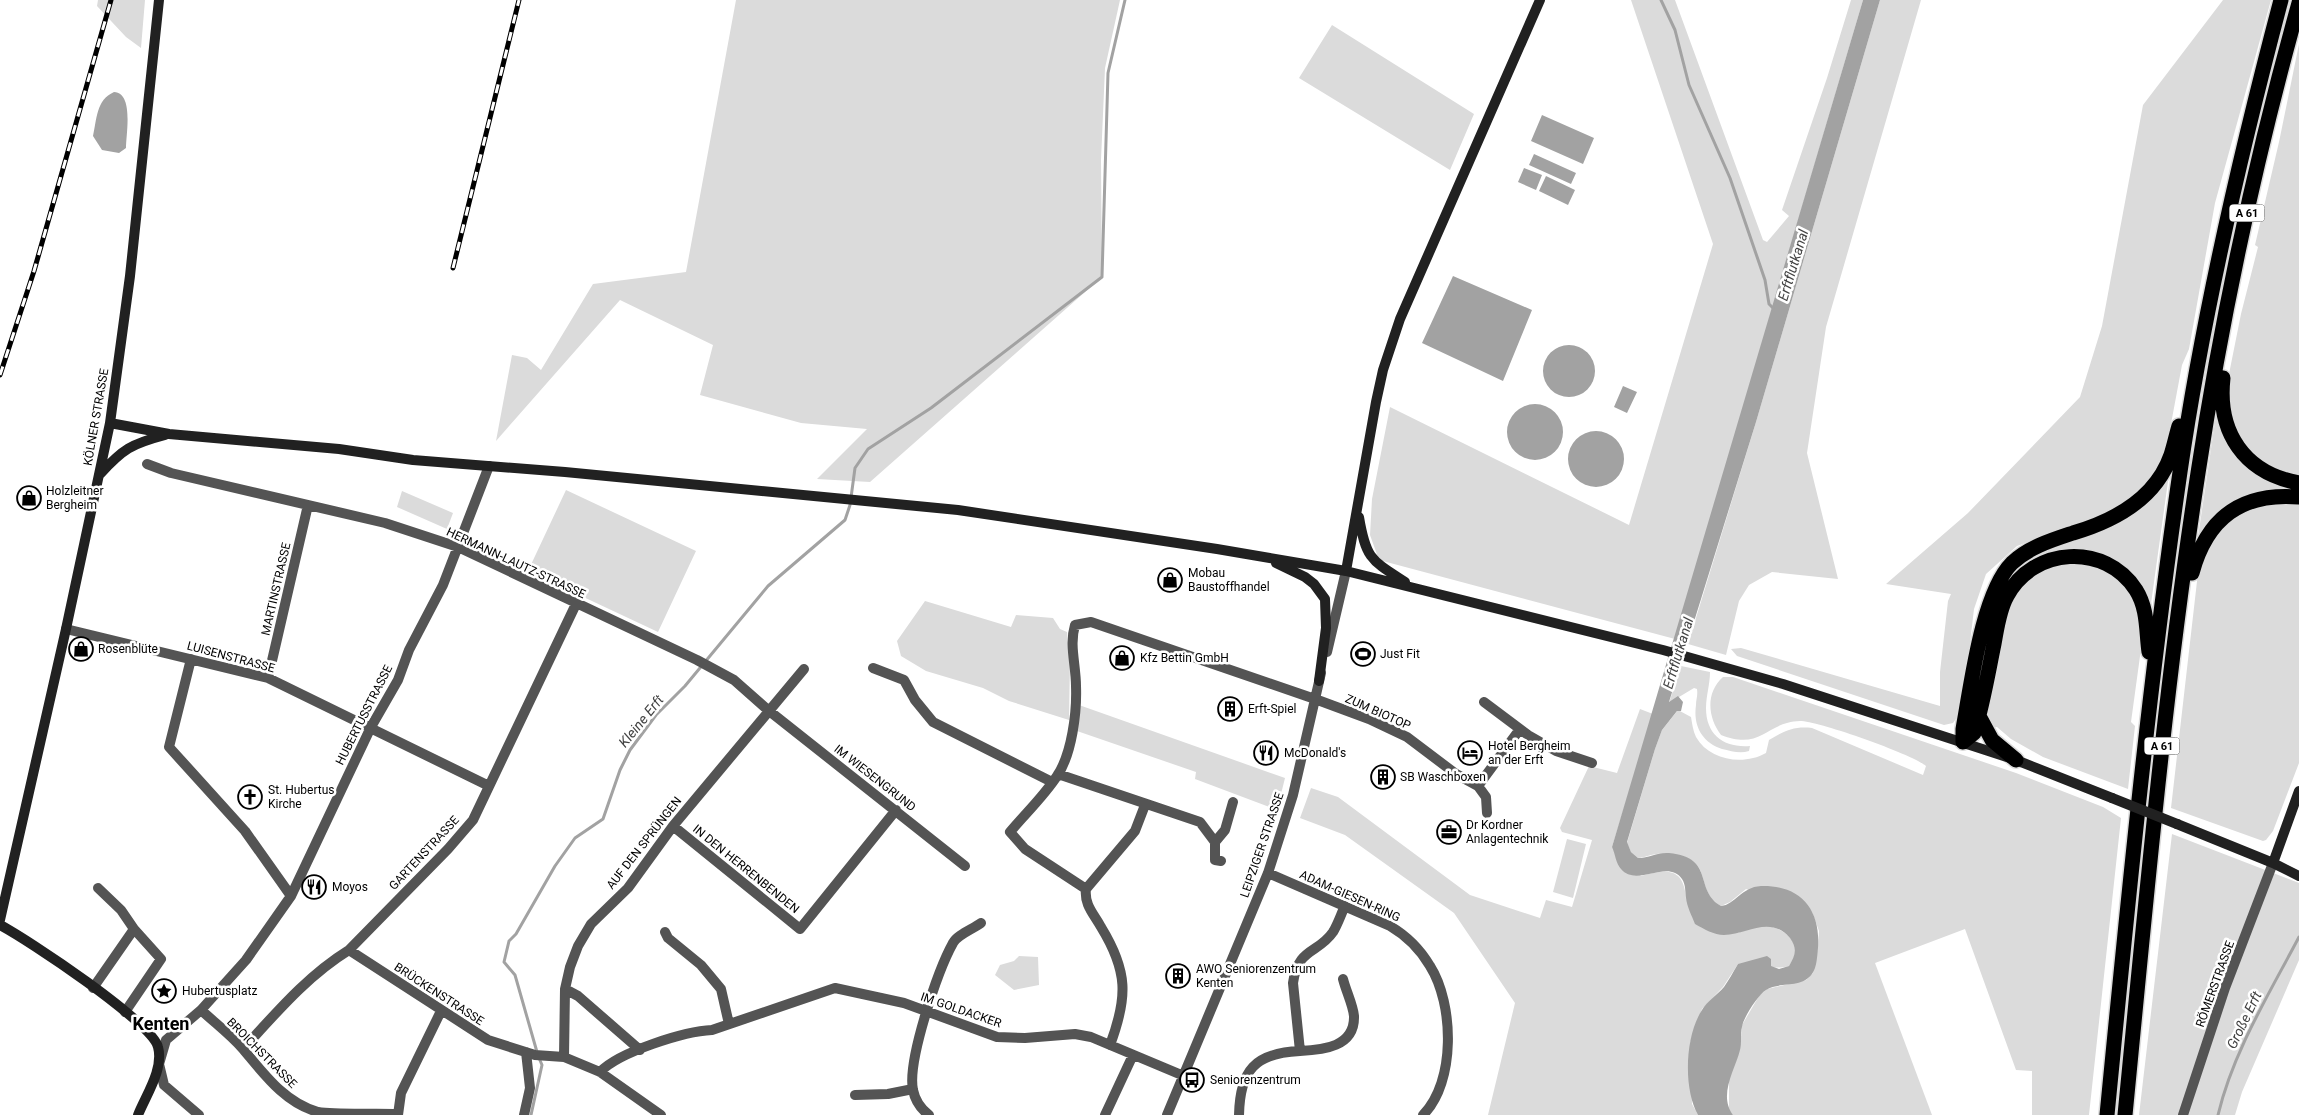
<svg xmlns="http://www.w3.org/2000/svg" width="2299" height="1115" font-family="Roboto,sans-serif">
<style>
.green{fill:#dbdbdb}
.water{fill:#a2a2a2}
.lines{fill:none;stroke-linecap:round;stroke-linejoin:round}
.stream{stroke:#a2a2a2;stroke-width:3}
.highway-casing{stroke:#dbdbdb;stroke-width:18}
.street{stroke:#545454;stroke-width:10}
.secondary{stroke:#212121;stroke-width:10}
.highway{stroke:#000;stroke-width:15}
.rail-casing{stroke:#000;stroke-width:5}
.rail{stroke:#fff;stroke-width:3;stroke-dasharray:9;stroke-linecap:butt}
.secondary-bridge{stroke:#212121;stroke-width:10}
.labels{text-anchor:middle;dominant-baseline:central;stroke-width:5;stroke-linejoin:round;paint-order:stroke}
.shield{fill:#fff;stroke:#4c4c4c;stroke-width:1}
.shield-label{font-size:11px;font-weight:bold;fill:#000}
.street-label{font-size:12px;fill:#000;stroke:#fff}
.poi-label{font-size:12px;fill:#000;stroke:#fff;text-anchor:start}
.water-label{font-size:14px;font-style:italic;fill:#434343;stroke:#fff}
.district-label{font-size:18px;font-weight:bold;fill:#000;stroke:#fff}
</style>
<rect width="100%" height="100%" fill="#fff"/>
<path class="green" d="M98,0h47l-4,48 -15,-11 -29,-31z
M736,0h384l-15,68 -4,92 1,117 -232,205 -53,-3 50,-50 -66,-6 -101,-28 13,-50 -93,-45 -124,141 16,-86 15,3 14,12 52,-86 93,-12z
M1631,0h44l88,240 4,2 22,-26 -7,-6 45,-132 24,-78h12l-188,639 -296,-79 -9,-25 2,-36 18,-92 239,118 84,-281z
M1880,0h41l-95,327 -19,126 31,126 -66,-7 -23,13 -10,16 -13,54 -38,-11 68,-222z
M2223,0h48l-56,203 -26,146 -7,16 -17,91 -14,23 -16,16 -21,15 -97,36 -31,28 -12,35 -10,85 -6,22 -5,7 -9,2 -207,-69 -6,-7 10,-1 199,58v-34l8,-71 3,-7 -65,-10 82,-71 112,-116 22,-71 41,-221z
M1332,25l142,89 -24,56 -151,-92z
M2299,44v435l-34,-13 -27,-26 -10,-42 1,-24 12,-60 17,-67 -3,-2 24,-103z
M2216,415l8,17 75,61h-32l-69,44z
M2170,467l-20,144 -48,-55 -80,15 -53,151 20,-100 15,-41 21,-23 68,-27z
M566,490l130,61 -38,81 -130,-61z
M402,491l51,22 -6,16 -50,-22z
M2299,502v261l-26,68 -7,9 -3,1 -92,-33 28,-244 24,-42 34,-17z
M2081,560l30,11 23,24 10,32 -13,95 4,4 -7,63 -85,-32 -32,-18 -14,-12 -8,1 -4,-18 17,-88 15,-34 31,-23z
M925,601l86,26 5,-12 37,3 7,11 7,3 3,30 -1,58 -60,-19 -26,-13 -57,-17 -25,-15 -4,-15z
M1681,666l29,6c0,12 -4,24 -4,36 0,27 18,40 44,38l-1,5c-9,3 -18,0 -27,-2 -20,-7 -29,-23 -26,-44 0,-6 2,-9 1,-16l-3,-1 -25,15z
M1723,677h10l283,96 87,34 18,11 -32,297h-57v-44l-16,-1 -51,-141 -90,34 57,152h-199l-4,-4v-35l11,-27 2,-24 17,-29 8,-7 39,-9 7,-7 5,-27 1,-15 -7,-19 -66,-23 -16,13 -9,4c-31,-19 -1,-51 -60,-52 -8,-1 -15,4 -23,4l-7,-6 -4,-9 28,-94 7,-19 16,-20 13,7c1,6 2,14 5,20 13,23 47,29 70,16l3,-13c15,-9 25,-14 43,-12l111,47 3,-9c-14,-12 -108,-45 -126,-45 -34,1 -38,30 -79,14 -13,-17 -16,-42 2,-58z
M1079,705l206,73 -8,32 -82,-31 1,-7 -119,-41z
M1640,709l13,5 -41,133 29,29c26,-7 43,-9 45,23l52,34c7,-3 15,-7 23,-7 15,-2 39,12 34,30 -1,3 -4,7 -6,10 -12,4 -37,-1 -51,-2l-15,23 -21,22 -12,34 2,61 6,11h-210l27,-112 -61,-90 -109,-78 -45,-17 11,-30 27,9 132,98 70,23 6,-18 26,7 20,-67 -30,-8 -2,-4 29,-62 28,7z
M2172,834l127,49v77l-57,132 -7,23h-96z
M1567,839l19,5 -13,54 -20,-6z
M1019,956l19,1 1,28 -25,5 -19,-15 5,-10 14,-4z"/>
<path class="water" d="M1863,0h17l-124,422 -87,280 9,-6 5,6 -2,9h-4l-15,19 -7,19 -28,93 4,10 7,6c11,0 20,-6 31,-5 47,5 24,36 52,53 14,-1 20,-19 40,-20 39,-1 60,23 57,62 -1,9 -1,19 -6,26 -11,15 -32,7 -46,16 -8,5 -23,28 -24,37 -2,7 0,16 -2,23 -5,20 -22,45 -7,65h-35c-15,-27 -13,-79 4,-105 5,-9 15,-15 22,-23 5,-7 9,-15 14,-23l29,-8 4,3v7l8,3 10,-3c6,-10 9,-17 1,-28 -20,-23 -42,-4 -66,-3 -10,0 -20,-6 -29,-11 -3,-8 -8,-17 -9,-26 -1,-6 0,-13 -4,-19 -14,-21 -45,9 -61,-10 -5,-5 -6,-16 -9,-22z
M114,92c20,1 12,42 12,56l-7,5 -17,-3 -9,-14c4,-17 3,-36 21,-44z
M1542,115l52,23 -11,26 -52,-23z
M1534,154l42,19 -5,11 -42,-19z
M1524,168l18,7 -6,15 -18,-8z
M1546,176l29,14 -7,15 -29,-14z
M1453,276l79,34 -29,71 -81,-38z
M1543 371a26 26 0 1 1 52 0a26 26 0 1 1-52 0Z
M1623,386l14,6 -10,21 -13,-6z
M1507 432a28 28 0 1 1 56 0a28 28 0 1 1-56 0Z
M1568 459a28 28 0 1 1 56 0a28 28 0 1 1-56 0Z"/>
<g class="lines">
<path class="stream" d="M1661,0l14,30 14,55 41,93 35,102 4,24 4,4
M537,1052l-22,-77 -11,-13 5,-21 7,-7 39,-68 20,-28 28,-19 17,-49 10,-20 26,-35 29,-29 83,-100 77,-66 5,-15 5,-37 13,-19 63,-41 171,-131 6,-204 17,-73
M531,1115l11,-50 -3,-7
M2218,1115c15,-63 51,-121 81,-178"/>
<g class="highway-casing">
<path id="highway" d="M2223,378c-6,54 21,95 76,105
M2192,573c15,-55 50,-81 107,-76
M1979,716l13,24 24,20
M1963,742v-13c8,-43 19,-136 49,-166 17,-16 40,-23 61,-30 41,-12 83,-35 98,-78 3,-9 5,-19 8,-29
M1963,742l11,-9c9,-29 14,-60 20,-89 3,-16 5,-34 13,-48 26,-49 98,-54 129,-6 12,19 10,41 13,62
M2107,1115c21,-215 42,-430 73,-643 23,-159 60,-317 101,-472
M2125,1115c21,-214 40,-429 73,-642 24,-158 58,-316 101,-470"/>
</g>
<path class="street" d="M147,464l24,9 214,50 73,24 239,113 37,20 34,30 197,156
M66,629l202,49 221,108
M1327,652l19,-81
M191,659l-22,88 76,84 46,65
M873,668l31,12 11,20 18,22 119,60
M268,678l40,-173
M1484,702l44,33 28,16 36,12
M1058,774l142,48 15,20v18l6,1
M1478,786l42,-57
M673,826l127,103 96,-119
M1215,842l10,-12 8,-28
M1268,873l122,53c17,10 30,23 40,40 24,38 26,116 -7,149
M98,888l23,22 13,19
M1086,889l-61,-40 -15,-17c15,-18 34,-36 47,-56 15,-22 20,-64 19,-90 0,-21 -7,-41 -1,-61l16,-3 224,77 54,20 38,18 49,37 22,12 8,11 1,16
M1086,889c-2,16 8,25 15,38 27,44 27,70 9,118
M1086,889l49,-58 10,-26
M665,932l3,6 33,27 20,24 8,35
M349,950l139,90 47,15 29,2 36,15 61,43
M93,988l41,-59 27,30 -36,53
M565,989l13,7 62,54
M201,1010c14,13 30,25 42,39 21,25 42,54 75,63 18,3 59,1 80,2
M243,1049c33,-36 64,-73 106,-99l99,-101 25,-29 103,-216
M1300,1051c23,-1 55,-4 54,-35 -1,-11 -8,-25 -11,-37
M564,1057l1,-68 5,-22 8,-21 13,-22 37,-36 45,-62 131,-157
M600,1072c19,-20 85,-41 112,-42l123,-42 69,15 93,34 28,1 50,-4 16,3 93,39
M855,1095l33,-1 25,-5
M199,1115l-35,-30 -5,-21 7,-24 35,-30 45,-50 45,-64 80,-169 27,-47 11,-30 34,-65 46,-119
M398,1115l3,-22 40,-82
M524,1115l6,-27 -4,-36
M929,1115c-8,-6 -14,-15 -16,-25 -6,-29 25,-120 40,-147 4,-8 20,-14 28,-20
M1105,1115l28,-60
M1167,1115l101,-242 25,-78 28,-122
M1239,1115c1,-45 16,-62 61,-64l-7,-68c5,-36 25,-29 40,-51 5,-8 8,-18 12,-26
M2183,1115l42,-127 48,-125"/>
<path class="secondary" d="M110,423l59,11 170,15 74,11 152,12 393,38 259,39 129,22 317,79 120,34 233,76 96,38
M100,474c23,-25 31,-30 65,-39
M1359,517c7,42 12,43 46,65
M1276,563l29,14 9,7 11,15 1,29 -7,53
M1346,571l30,-169 7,-32 17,-51 140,-319
M2177,824l96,39 26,13
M2273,863l26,-72
M0,920l66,-291 44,-206 20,-147 29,-276
M0,925c27,14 152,97 158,122 6,22 -12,48 -20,68"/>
<use href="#highway" class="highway"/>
<g class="rail-casing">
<path id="rail" d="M453,268l66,-268
M0,375l34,-104 77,-271"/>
</g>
<use href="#rail" class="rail"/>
<path class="secondary-bridge" d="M2112,798l65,26"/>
</g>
<defs>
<g id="shop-ring" transform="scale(1.25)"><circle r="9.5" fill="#fff" stroke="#000" stroke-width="1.5"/><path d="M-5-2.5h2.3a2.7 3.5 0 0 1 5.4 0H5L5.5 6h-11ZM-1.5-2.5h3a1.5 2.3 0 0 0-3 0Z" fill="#000"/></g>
<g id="stadium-ring" transform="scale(1.25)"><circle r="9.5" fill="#fff" stroke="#000" stroke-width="1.5"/><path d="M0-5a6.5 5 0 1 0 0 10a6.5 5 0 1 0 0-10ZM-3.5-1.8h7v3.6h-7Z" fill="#000"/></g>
<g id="building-ring" transform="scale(1.25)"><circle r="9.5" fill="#fff" stroke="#000" stroke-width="1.5"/><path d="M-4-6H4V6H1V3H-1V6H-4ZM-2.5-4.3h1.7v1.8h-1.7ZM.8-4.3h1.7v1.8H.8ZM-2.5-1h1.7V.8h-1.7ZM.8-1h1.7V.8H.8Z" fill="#000"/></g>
<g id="restaurant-ring" transform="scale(1.25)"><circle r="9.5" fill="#fff" stroke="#000" stroke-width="1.5"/><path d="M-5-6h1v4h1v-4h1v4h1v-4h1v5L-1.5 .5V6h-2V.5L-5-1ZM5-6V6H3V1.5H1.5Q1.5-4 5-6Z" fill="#000"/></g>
<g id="hotel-ring" transform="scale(1.25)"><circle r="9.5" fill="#fff" stroke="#000" stroke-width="1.5"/><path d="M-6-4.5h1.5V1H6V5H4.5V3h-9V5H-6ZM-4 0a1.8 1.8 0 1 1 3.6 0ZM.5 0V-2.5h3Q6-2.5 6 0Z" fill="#000"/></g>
<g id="church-ring" transform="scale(1.25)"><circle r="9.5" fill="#fff" stroke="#000" stroke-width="1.5"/><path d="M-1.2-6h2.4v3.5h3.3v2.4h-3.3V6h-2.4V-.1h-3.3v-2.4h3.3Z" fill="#000"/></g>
<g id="office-ring" transform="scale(1.25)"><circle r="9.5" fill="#fff" stroke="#000" stroke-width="1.5"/><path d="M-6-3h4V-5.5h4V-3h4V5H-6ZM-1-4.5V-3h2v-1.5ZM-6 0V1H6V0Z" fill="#000"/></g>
<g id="sight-ring" transform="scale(1.25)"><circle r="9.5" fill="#fff" stroke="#000" stroke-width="1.5"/><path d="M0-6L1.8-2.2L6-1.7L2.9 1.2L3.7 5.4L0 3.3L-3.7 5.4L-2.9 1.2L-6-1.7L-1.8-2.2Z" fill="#000"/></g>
<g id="bus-ring" transform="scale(1.25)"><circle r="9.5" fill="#fff" stroke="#000" stroke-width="1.5"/><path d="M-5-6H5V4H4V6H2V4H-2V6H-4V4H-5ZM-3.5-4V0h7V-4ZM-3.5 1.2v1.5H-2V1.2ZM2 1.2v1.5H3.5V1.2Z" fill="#000"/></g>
</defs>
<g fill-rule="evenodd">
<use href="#shop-ring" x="29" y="498"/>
<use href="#shop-ring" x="1170" y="580"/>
<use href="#shop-ring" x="81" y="649"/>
<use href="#stadium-ring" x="1363" y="654"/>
<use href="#shop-ring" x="1122" y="658"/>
<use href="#building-ring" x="1230" y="709"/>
<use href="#restaurant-ring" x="1266" y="753"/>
<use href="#hotel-ring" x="1470" y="753"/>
<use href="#building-ring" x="1383" y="777"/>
<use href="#church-ring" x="250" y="797"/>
<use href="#office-ring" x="1449" y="832"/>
<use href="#restaurant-ring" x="314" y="887"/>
<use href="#building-ring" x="1178" y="976"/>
<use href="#sight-ring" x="164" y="991"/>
<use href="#bus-ring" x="1192" y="1080"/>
</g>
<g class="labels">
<g class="shield">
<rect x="2229.5" y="204.5" width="35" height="17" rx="4"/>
<rect x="2144.5" y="737.5" width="35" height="17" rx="4"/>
</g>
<g class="shield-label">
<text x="2247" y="213">A 61</text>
<text x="2162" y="746">A 61</text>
</g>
<g class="street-label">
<text transform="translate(96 417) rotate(-80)">KÖLNER STRASSE</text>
<text transform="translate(516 563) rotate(25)">HERMANN-LAUTZ-STRASSE</text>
<text transform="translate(276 589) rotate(-77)">MARTINSTRASSE</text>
<text transform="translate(231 657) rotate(15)">LUISENSTRASSE</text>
<text transform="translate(1378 712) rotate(24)">ZUM BIOTOP</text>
<text transform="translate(364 715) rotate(-63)">HUBERTUSSTRASSE</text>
<text transform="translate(875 778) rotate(38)">IM WIESENGRUND</text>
<text transform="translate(644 843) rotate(-52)">AUF DEN SPRÜNGEN</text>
<text transform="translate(1262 845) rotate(-71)">LEIPZIGER STRASSE</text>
<text transform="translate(424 853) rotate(-47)">GARTENSTRASSE</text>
<text transform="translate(746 869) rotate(39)">IN DEN HERRENBENDEN</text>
<text transform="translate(1350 896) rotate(24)">ADAM-GIESEN-RING</text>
<text transform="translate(2215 984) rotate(-70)">RÖMERSTRASSE</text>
<text transform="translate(439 994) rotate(33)">BRÜCKENSTRASSE</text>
<text transform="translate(961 1010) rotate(19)">IM GOLDACKER</text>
<text transform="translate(262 1053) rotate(45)">BROICHSTRASSE</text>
</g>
<g class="poi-label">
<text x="46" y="491">Holzleitner<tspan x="46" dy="14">Bergheim</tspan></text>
<text x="1188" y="573">Mobau<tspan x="1188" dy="14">Baustoffhandel</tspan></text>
<text x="98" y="649">Rosenblüte</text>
<text x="1380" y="654">Just Fit</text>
<text x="1140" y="658">Kfz Bettin GmbH</text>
<text x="1248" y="709">Erft-Spiel</text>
<text x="1488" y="746">Hotel Bergheim<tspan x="1488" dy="14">an der Erft</tspan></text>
<text x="1284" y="753">McDonald's</text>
<text x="1400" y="777">SB Waschboxen</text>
<text x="268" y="790">St. Hubertus<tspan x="268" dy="14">Kirche</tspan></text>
<text x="1466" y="825">Dr Kordner<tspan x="1466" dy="14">Anlagentechnik</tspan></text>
<text x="332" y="887">Moyos</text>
<text x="1196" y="969">AWO Seniorenzentrum<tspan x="1196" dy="14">Kenten</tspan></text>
<text x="182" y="991">Hubertusplatz</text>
<text x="1210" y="1080">Seniorenzentrum</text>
</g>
<g class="water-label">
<text transform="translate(1793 265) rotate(-73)">Erftflutkanal</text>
<text transform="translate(1678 653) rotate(-73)">Erftflutkanal</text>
<text transform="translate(641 721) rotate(-51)">Kleine Erft</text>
<text transform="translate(2244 1020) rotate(-64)">Große Erft</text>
</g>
<g class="district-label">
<text x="161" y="1023">Kenten</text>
</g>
</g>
</svg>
